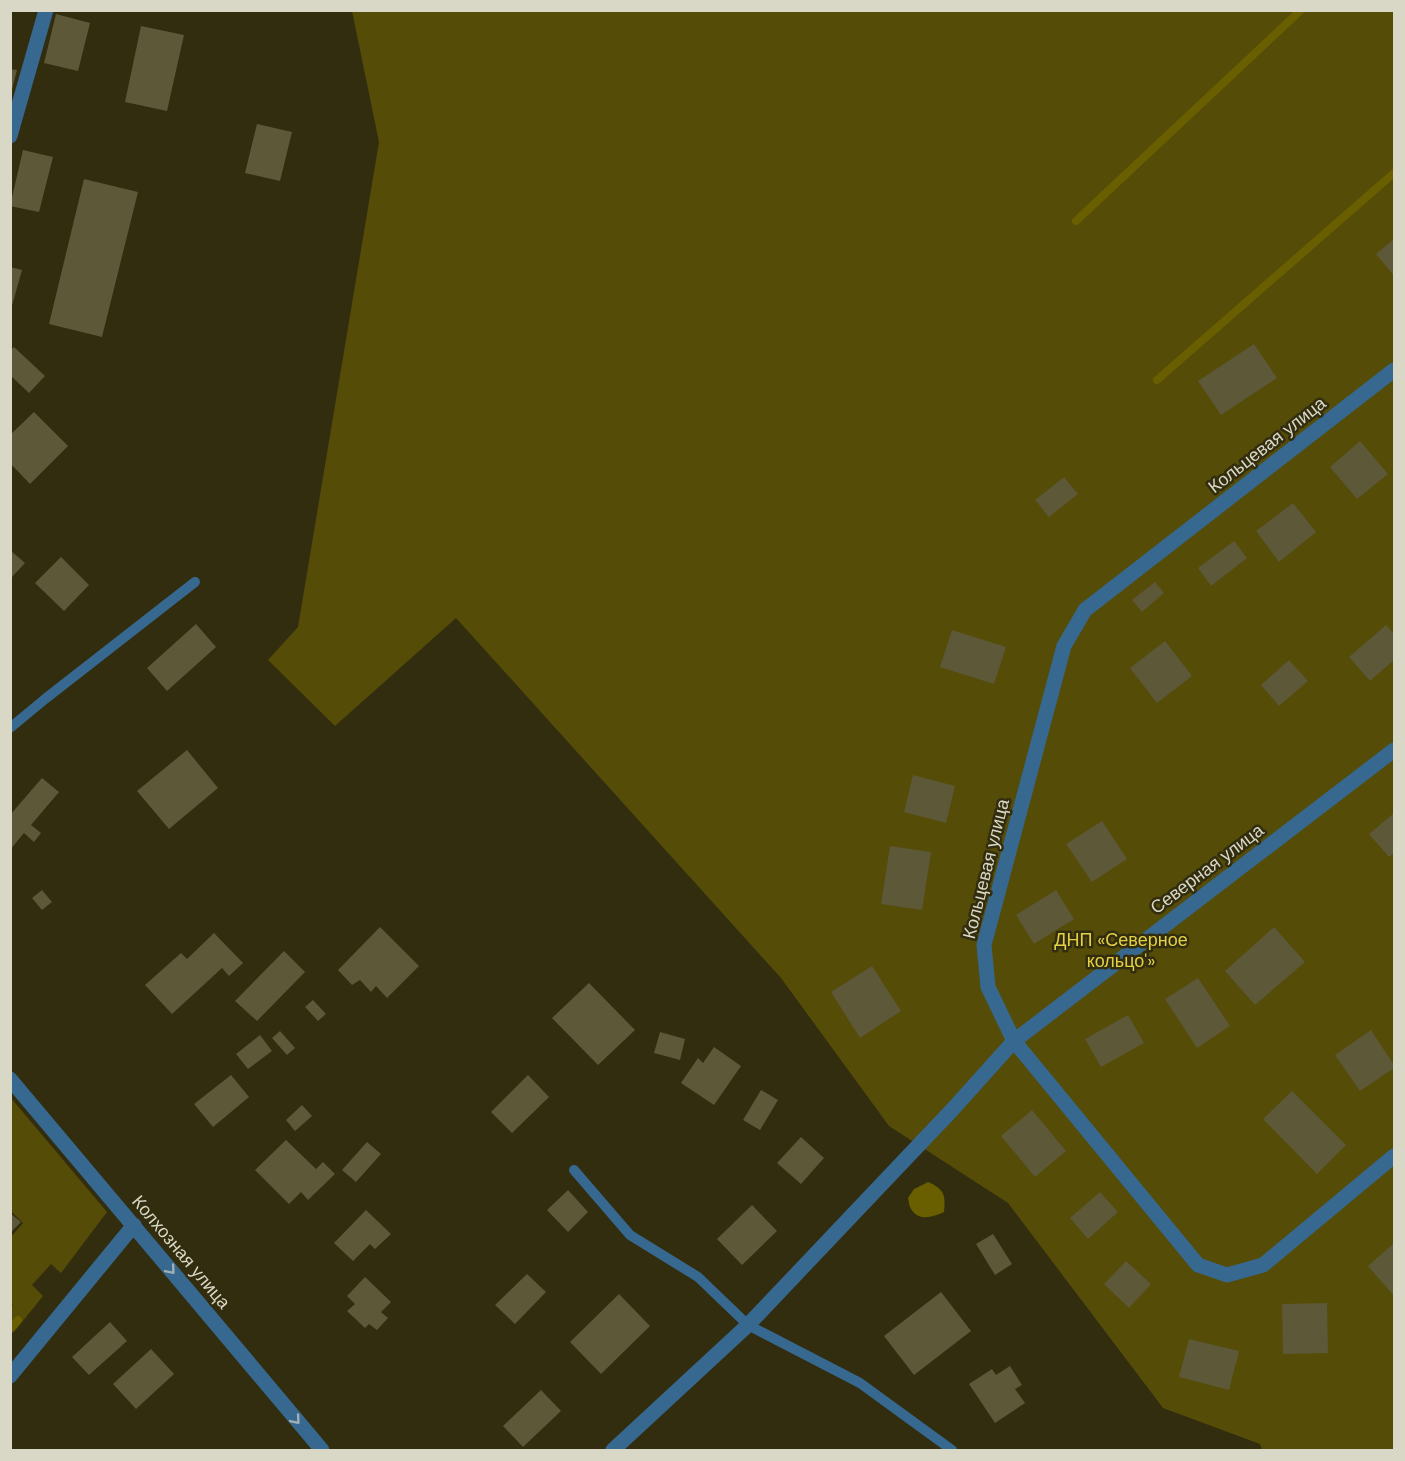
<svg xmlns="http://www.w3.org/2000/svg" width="1405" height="1461" font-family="'DM Sans',sans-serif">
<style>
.green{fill:#554c08}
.water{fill:#695e00}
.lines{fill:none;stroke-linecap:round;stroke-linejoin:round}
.stream{stroke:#695e00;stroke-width:8}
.building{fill:#5c5838}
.service{stroke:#376890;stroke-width:10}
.minor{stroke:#376890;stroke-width:15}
.oneway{stroke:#a0b0b2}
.labels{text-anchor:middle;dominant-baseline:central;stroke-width:5;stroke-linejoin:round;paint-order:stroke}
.street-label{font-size:18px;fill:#d9d7c5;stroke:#322d0f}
.park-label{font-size:18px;fill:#e3d043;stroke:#322d0f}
</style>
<rect width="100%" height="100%" fill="#322d0f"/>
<path class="green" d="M352,11h1042v1439h-132l-2,-6 -97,-36 -155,-205 -119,-77 -108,-148 -325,-360 -121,108 -67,-66 30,-33 81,-485z
M11,1098l96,114 -46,61 -10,-9 -19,21 11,11 -29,36 -4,-3 1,-21 2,-3 -3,-3 1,-65 12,-14 -12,-12z"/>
<path class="water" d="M928,1182c16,7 18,13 16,30 -11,5 -25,10 -33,-3 -2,-3 -2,-7 -3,-11l6,-9z"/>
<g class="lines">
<path class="stream" d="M1076,221l225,-211
M1157,380l237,-207
M10,1329l8,-9"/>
</g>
<path class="building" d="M56,14l34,9 -12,48 -34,-8z
M141,26l43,9 -17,76 -42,-9z
M10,69l7,1 -6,23h-1z
M257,124l35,8 -12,49 -35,-8z
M23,150l30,7 -14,55 -29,-6z
M84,179l54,13 -36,145 -53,-13z
M1394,239v37l-18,-22z
M10,267l12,3 -11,39h-1z
M1254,344l23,34 -56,37 -23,-34z
M14,347l31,29 -16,17 -19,-18v-24z
M34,412l34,34 -38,38 -20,-21v-15l2,-2 -2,-1v-10z
M1360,441l28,33 -31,25 -27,-32z
M1064,477l14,17 -29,23 -14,-17z
M1293,503l23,29 -37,30 -23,-31z
M1234,541l13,17 -36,28 -13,-18z
M10,550l15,13 -13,14 -2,-2z
M61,557l28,28 -25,26 -29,-28z
M1155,582l9,11 -22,19 -10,-12z
M196,624l20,23 -49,44 -20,-23z
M1386,625l8,9v26l-24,21 -21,-24z
M952,630l54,17 -12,37 -54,-17z
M1165,641l27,35 -35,27 -27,-35z
M1289,660l19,21 -29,25 -18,-21z
M187,750l31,38 -49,41 -32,-38z
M913,775l42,11 -9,37 -42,-11z
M42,778l17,14 -28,33 10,8 -7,9 -10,-9 -14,17v-35z
M1394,813v40l-5,4 -20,-23z
M1102,821l25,38 -35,23 -26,-38z
M890,846l41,6 -9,58 -41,-6z
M42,890l10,12 -10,8 -10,-12z
M1056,890l18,29 -40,25 -18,-29z
M380,927l39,39 -32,32 -11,-12 -5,6 -11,-12 -8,5 -14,-15z
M1274,927l31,35 -50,43 -30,-34z
M214,933l29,30 -14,13 -7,-8 -50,46 -27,-29 36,-32 6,6z
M284,951l21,21 -48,49 -22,-20z
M872,966l29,45 -41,27 -29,-46z
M1198,978l32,48 -33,22 -32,-49z
M589,983l46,47 -37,35 -46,-47z
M313,1000l13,14 -8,7 -13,-14z
M1128,1015l16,28 -43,24 -16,-28z
M1371,1030l23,35v3l-34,23 -25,-36z
M280,1031l15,17 -8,7 -15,-17z
M660,1032l25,7 -5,21 -26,-7z
M260,1035l12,16 -24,18 -12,-15z
M714,1047l27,19 -27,39 -33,-22 17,-25 5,5z
M231,1075l18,22 -36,30 -19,-23z
M528,1075l21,22 -37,36 -21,-21z
M761,1090l17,10 -18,30 -17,-10z
M1292,1091l54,54 -29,29 -54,-55z
M302,1105l10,11 -17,15 -9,-11z
M1032,1110l34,41 -31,26 -34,-41z
M801,1137l23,21 -23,26 -24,-21z
M286,1140l30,29 7,-7 12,12 -27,26 -7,-8 -12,12 -34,-34z
M367,1142l14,12 -25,28 -14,-12z
M568,1190l20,22 -20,20 -21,-22z
M1100,1192l18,20 -30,27 -18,-21z
M752,1205l25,26 -35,34 -25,-26z
M366,1210l25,24 -16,15 -5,-5 -17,17 -19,-18z
M10,1213l11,9 -11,11z
M993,1234l19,30 -17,11 -19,-31z
M1394,1243v53l-26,-30z
M1126,1261l25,23 -22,24 -25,-24z
M527,1274l19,18 -31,32 -20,-19z
M365,1277l26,25 -10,10 7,6 -11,12 -8,-6 -4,4 -18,-17 8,-7 -8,-8z
M941,1292l30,39 -57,44 -30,-39z
M619,1294l31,32 -49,48 -31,-32z
M1327,1303l1,50 -45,1 -1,-50z
M110,1322l17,19 -38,34 -17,-18z
M1189,1339l50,12 -10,39 -50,-13z
M151,1349l23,25 -38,35 -23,-25z
M1010,1366l12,19 -7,4 10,14 -30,20 -26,-39 23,-15 4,6z
M541,1390l20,21 -38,36 -20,-21z"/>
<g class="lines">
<path class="service" d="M10,728l35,-29 150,-117
M574,1170l56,65 68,42 50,48 112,58 92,67"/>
<path class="minor" d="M10,136l36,-126
M1394,370l-309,240 -21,36 -80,299 4,42 26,54 184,224 29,10 36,-10 131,-109
M10,1079l312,371
M10,1376l124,-151
M613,1450l135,-125 204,-215 62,-69 380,-291"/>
</g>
<defs><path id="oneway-chevron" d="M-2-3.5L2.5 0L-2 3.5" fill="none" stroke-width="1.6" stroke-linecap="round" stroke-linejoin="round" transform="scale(1.5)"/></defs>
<g class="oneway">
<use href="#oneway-chevron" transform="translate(171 1270) rotate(50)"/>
<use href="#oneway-chevron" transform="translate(296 1420) rotate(50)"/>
</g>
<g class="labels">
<g class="street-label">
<text transform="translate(1267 445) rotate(-38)">Кольцевая улица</text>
<text transform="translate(986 869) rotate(-76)">Кольцевая улица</text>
<text transform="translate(1207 869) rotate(-37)">Северная улица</text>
<text transform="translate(181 1252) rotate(50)">Колхозная улица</text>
</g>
<g class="park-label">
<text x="1121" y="940">ДНП «Северное<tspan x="1121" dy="21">кольцо'»</tspan></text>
</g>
</g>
<rect width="1405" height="1461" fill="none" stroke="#d9d7c5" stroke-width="24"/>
</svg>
